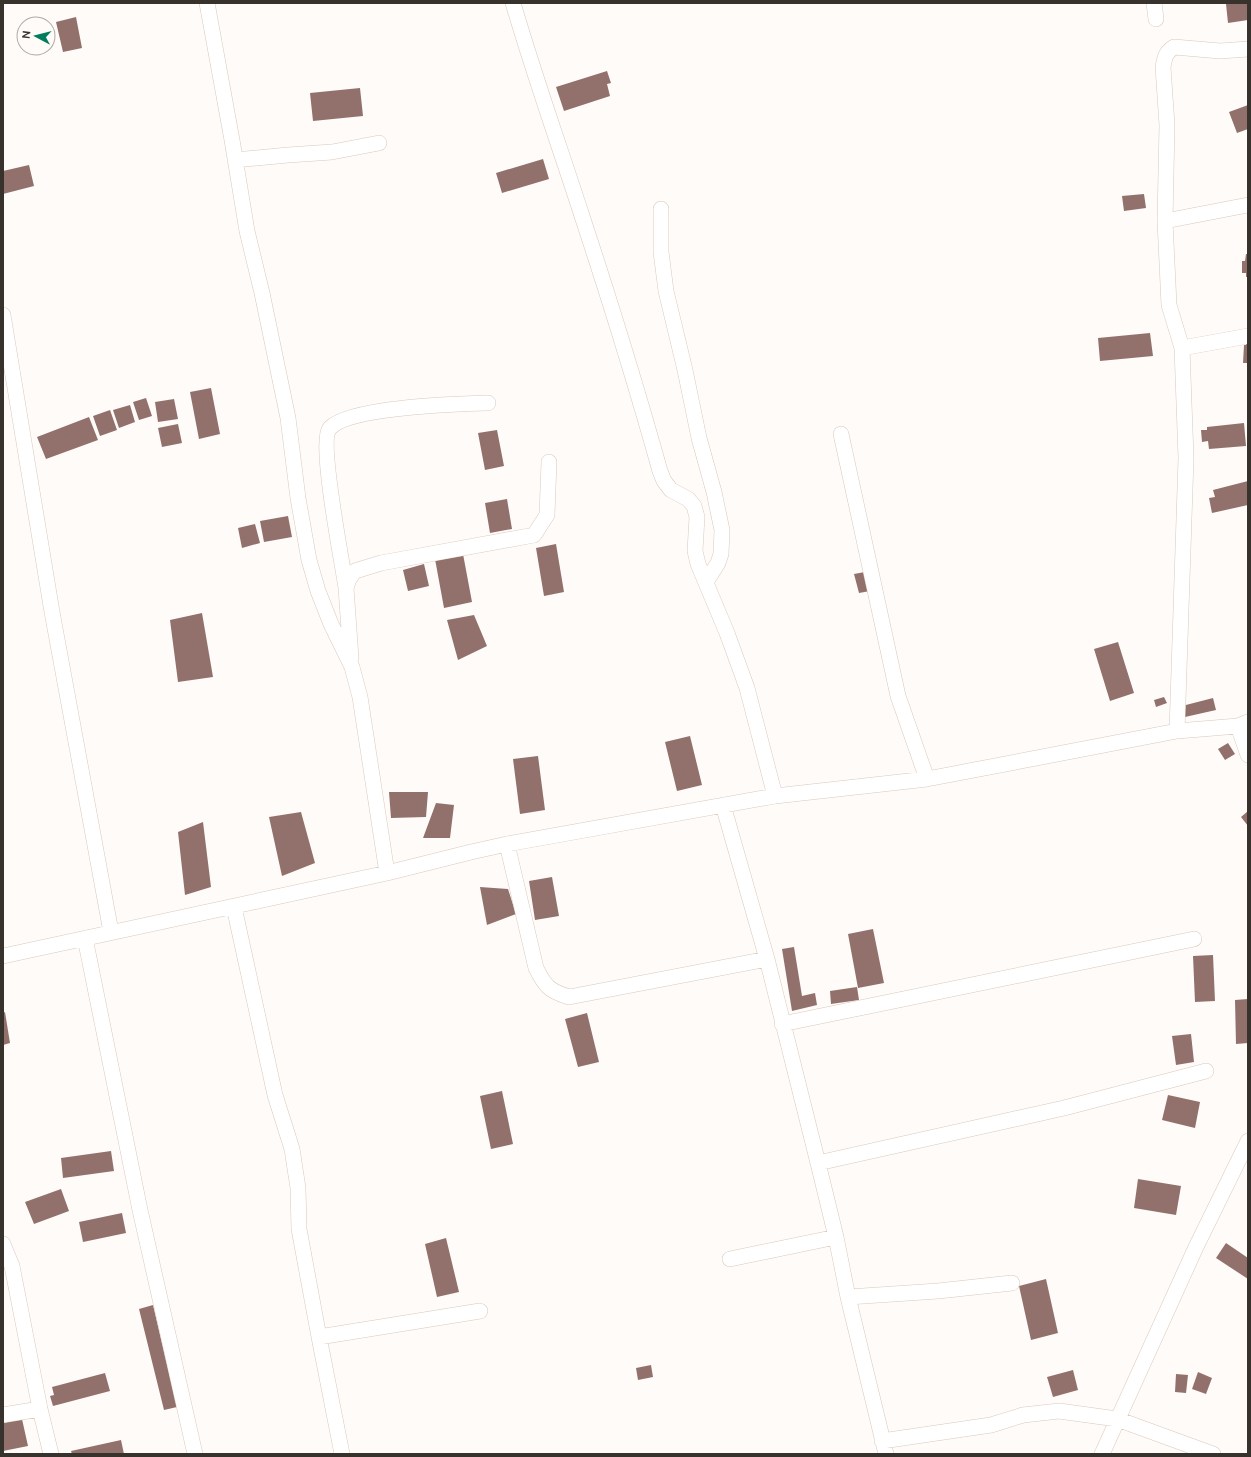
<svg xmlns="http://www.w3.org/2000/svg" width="1251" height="1457" font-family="Ubuntu,sans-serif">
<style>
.building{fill:#92716c}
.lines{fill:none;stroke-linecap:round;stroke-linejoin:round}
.street-casing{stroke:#dac9bd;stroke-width:16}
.street{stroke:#fff;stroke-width:15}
</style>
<rect width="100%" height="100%" fill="#fefbf8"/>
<path class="building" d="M1235,3h13v17l-20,3 -2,-19z
M76,17l6,31 -19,4 -7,-30z
M607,71l4,12 -4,1 3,12 -46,15 -8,-24z
M360,88l3,28 -50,5 -3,-28z
M1248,105v24l-11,4 -8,-21z
M543,159l6,20 -47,14 -6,-20z
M29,165l5,21 -31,8v-23z
M1144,194l2,14 -22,3 -2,-15z
M1246,254h2v23h-2v-4h-4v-12h3z
M1150,333l3,23 -53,5 -2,-23z
M1246,339h2v24h-5l1,-18h2z
M211,388l9,46 -21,5 -9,-47z
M146,398l6,18 -13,4 -6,-18z
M174,399l4,20 -20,3 -3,-20z
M130,405l5,17 -16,6 -6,-18z
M110,410l7,20 -17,6 -7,-20z
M89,417l9,23 -52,19 -9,-22z
M1244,423l2,23 -37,3 -1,-8 -6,1 -1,-12h6v-3z
M178,424l4,19 -20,4 -4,-19z
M497,430l7,36 -19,4 -7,-37z
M1248,481v24l-36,8 -3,-15 6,-1 -2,-7z
M507,499l5,30 -22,4 -5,-30z
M288,516l4,21 -28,5 -4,-21z
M255,524l5,19 -18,5 -4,-20z
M556,544l8,48 -20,4 -8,-48z
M463,554l9,48 -28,6 -9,-49z
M424,564l5,22 -21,5 -5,-21z
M865,572l5,19 -11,2 -5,-19z
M202,613l11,64 -35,5 -8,-62z
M474,615l13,31 -29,14 -11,-40z
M1118,642l16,51 -24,8 -16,-52z
M1164,697l3,6 -11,4 -2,-7z
M1213,698l3,12 -31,7 -3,-11z
M690,736l12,49 -25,6 -12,-49z
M1228,743l7,11 -10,6 -7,-11z
M538,756l7,54 -25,4 -7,-55z
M389,792h39l-2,25 -35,1z
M436,803l18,2 -4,33h-27z
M1248,811v15l-7,-9z
M301,812l14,51 -33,13 -13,-59z
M203,822l8,65 -26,8 -7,-63z
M552,877l7,39 -24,4 -6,-39z
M480,887l28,2 8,25 -29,11z
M873,929l11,54 -26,5 -10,-54z
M794,947l8,49 13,-3 2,12 -25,6 -10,-62z
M1213,955l2,46 -20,1 -2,-46z
M857,987l2,13 -28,4 -1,-13z
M1248,999v44l-12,1 -1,-44z
M5,1012l5,31 -7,2v-32z
M587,1013l12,49 -21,5 -13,-48z
M1191,1034l3,28 -18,3 -4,-29z
M502,1091l11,53 -22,5 -11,-53z
M1168,1095l32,7 -5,26 -33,-8z
M111,1151l3,20 -51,7 -2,-20z
M1138,1179l43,7 -5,29 -42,-7z
M61,1189l8,22 -35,13 -9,-22z
M122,1213l4,20 -43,9 -4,-20z
M446,1238l13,54 -22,5 -12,-53z
M1226,1243l22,15v21l-32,-21z
M1046,1279l12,54 -27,7 -12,-54z
M153,1305l24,102 -13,3 -25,-101z
M651,1365l2,12 -15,3 -2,-12z
M1073,1370l5,20 -25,7 -6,-20z
M1198,1372l14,6 -6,16 -14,-5z
M105,1373l5,18 -57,15 -3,-10 4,-1 -2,-8z
M1176,1374l12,1 -2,18 -11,-1z
M22,1419l6,27 -25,5v-28z
M121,1440l3,14h-52l-1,-3z"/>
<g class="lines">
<g class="street-casing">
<path id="street" d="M207,3l25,137 15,91 15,62 26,125 10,80 11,62 9,31 13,33 21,43 8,30 27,176
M513,3c21,72 46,142 69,213 28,85 54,169 78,255l4,10 7,9 17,9 6,7 3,11 -2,34 3,13 29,69 20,55 28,108
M1154,3l2,16
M235,160l53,-5 44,-3 47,-9
M661,209v43l5,39 19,79 14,68 15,54 8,38 -1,24 -3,9 -12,19
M1165,221l83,-16
M3,315l49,297 59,320
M1182,348l66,-12
M841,434l57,262 29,83
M346,588c-3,-22 -28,-147 -16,-160 20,-21 127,-24 158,-25
M351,658l-5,-70 3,-9 6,-8 26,-8 153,-28 13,-20 2,-53
M1238,726l10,29
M1177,731l9,-273 -4,-110 -13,-43 -4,-84 2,-96 -4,-58c2,-10 2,-14 11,-20l46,4 28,-2
M723,805l44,154 51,204 18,74 12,60 38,157
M507,844l29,124c9,18 13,23 33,29l198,-38
M234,907l41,188 17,54 6,39 1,41 20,108 23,117
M85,938l55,272 55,244
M3,956l384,-83 84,-21 36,-8 268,-48 152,-17 250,-48 61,-5 10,-4
M782,1024l412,-85
M818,1163l246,-55 142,-37
M3,1244l9,22 28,143 11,45
M730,1259l106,-22
M848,1297l90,-6 74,-8
M319,1337l161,-26
M3,1415l37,-6
M882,1441l109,-16 32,-10 36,-4 58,8 96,35
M1102,1454l94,-207 52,-106"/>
</g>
<use href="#street" class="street"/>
</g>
<rect width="1251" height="1457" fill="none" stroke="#38322d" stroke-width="8"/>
<g transform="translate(36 36) rotate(277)"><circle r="19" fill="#fefbf8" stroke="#afaba7"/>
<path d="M0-3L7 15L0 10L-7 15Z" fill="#007d5d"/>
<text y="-6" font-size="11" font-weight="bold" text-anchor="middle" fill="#38322d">N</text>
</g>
</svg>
